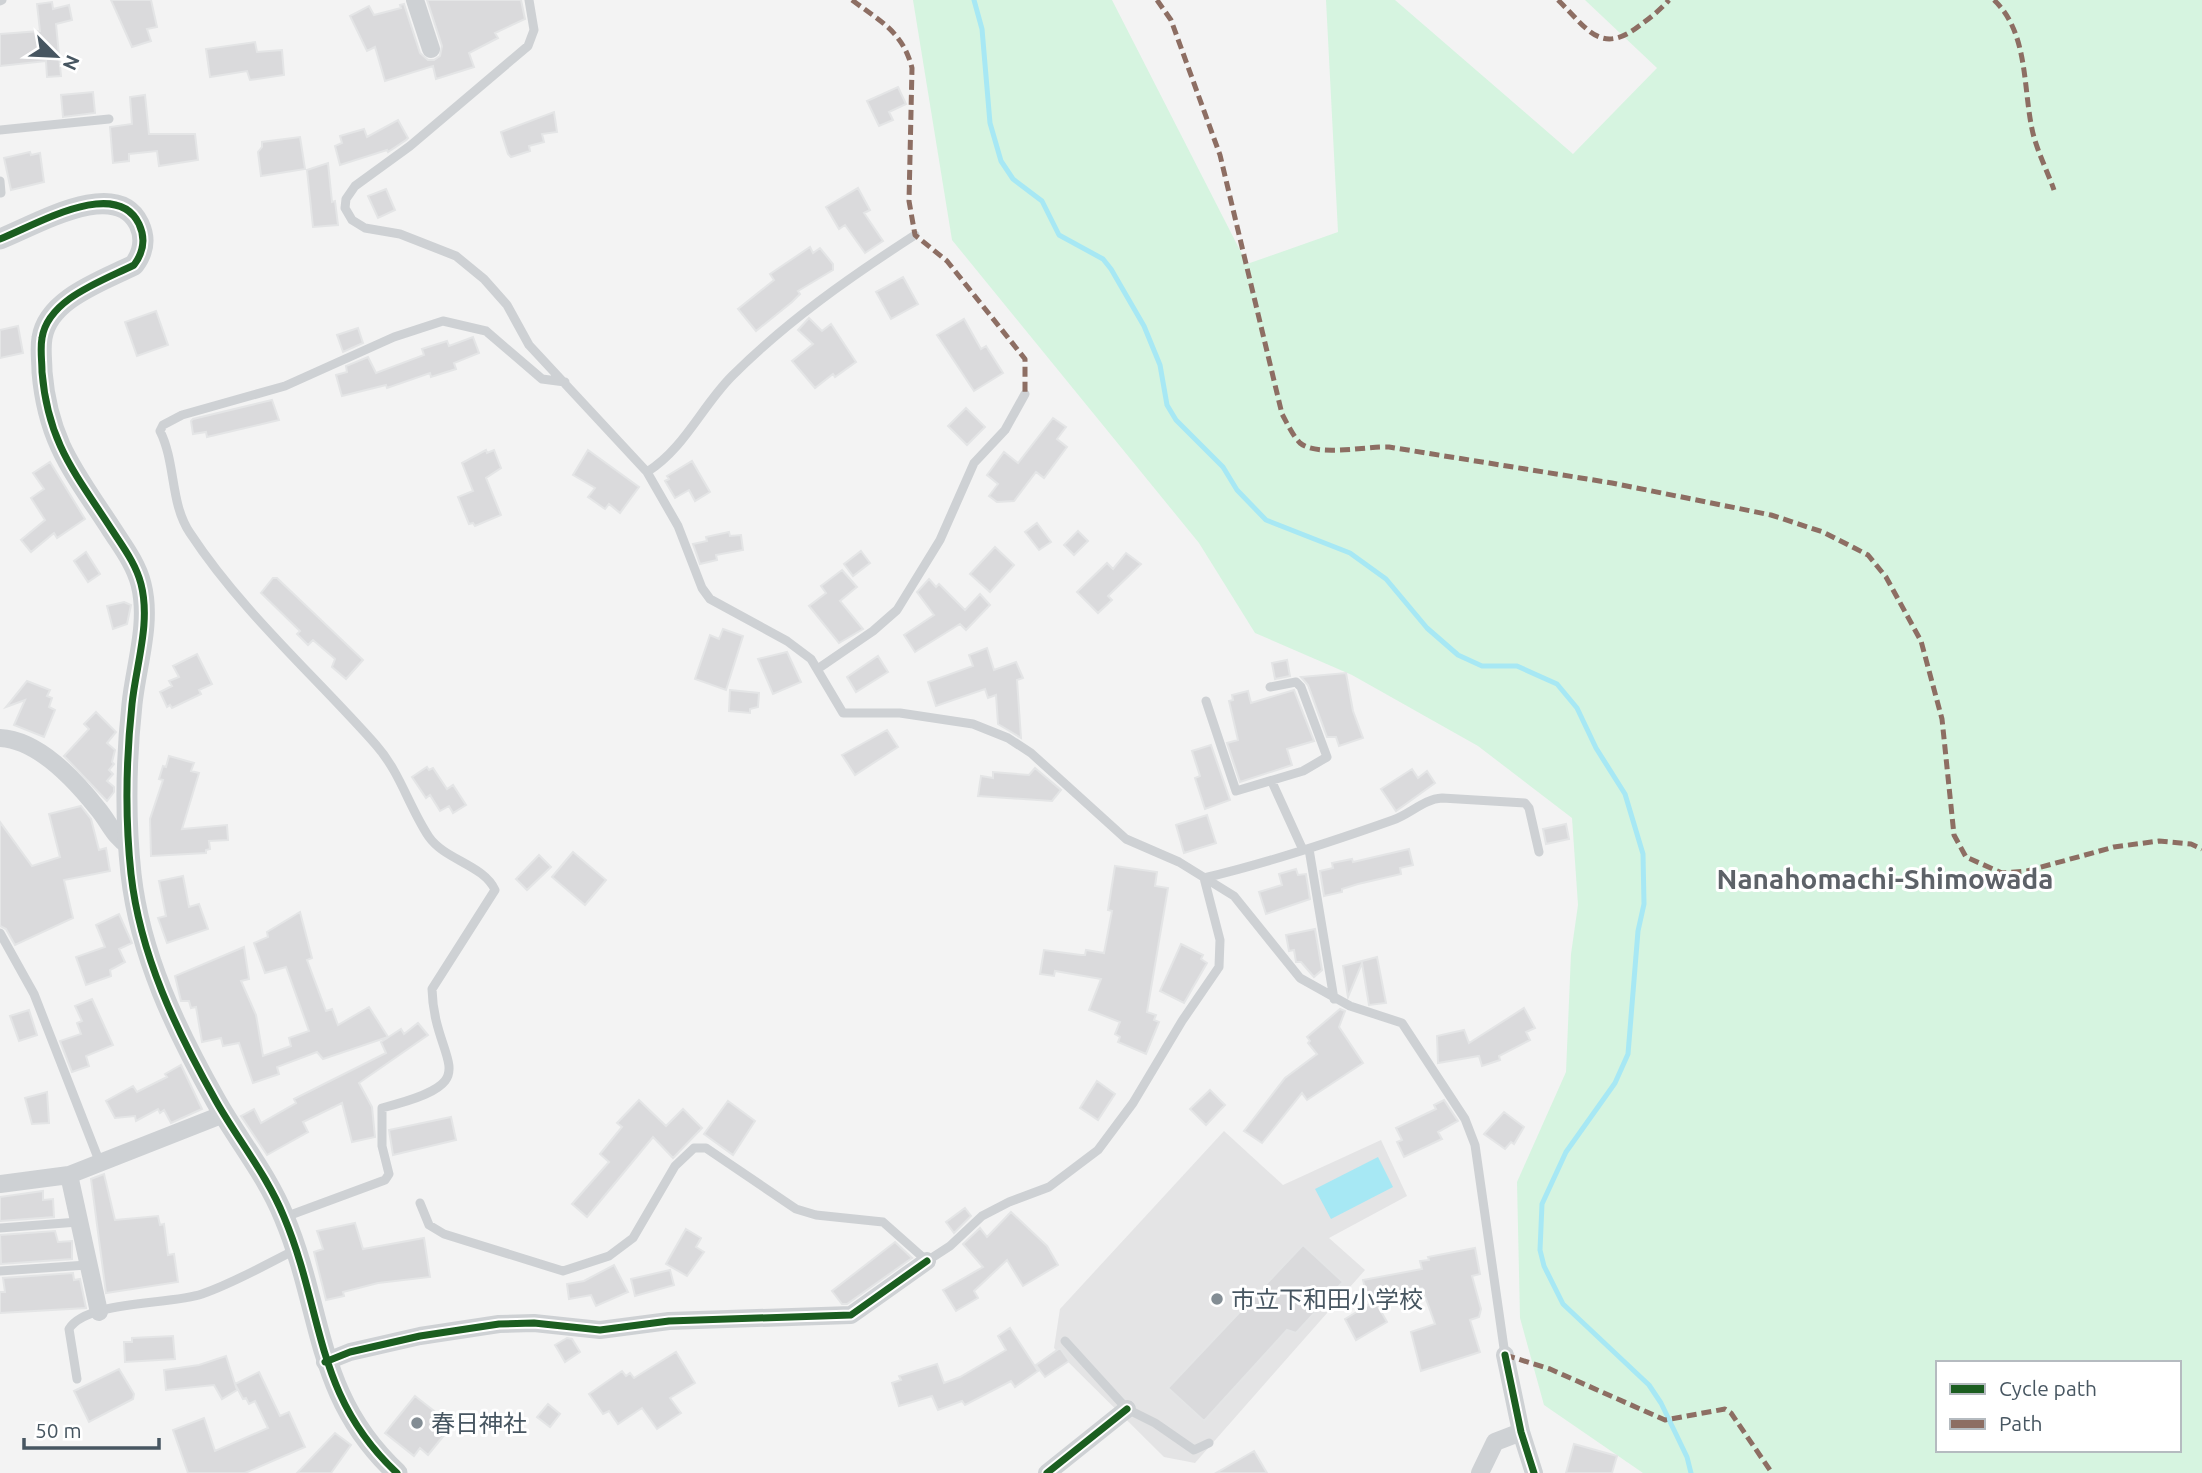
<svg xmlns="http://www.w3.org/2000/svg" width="2202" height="1473" font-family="Ubuntu,'Noto Sans JP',sans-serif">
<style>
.education{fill:#e4e4e5}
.green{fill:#d6f4e0;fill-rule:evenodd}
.water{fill:#a7e8f4}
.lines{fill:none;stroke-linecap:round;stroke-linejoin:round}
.stream{stroke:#a7e8f4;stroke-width:5}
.building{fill:#dadadc;stroke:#e4e5e6;stroke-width:2}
.service{stroke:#ced1d4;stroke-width:9}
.minor{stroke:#ced1d4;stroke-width:18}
.tertiary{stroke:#ced1d4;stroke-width:21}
.quiet{stroke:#8d6e63;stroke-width:5;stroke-dasharray:10 5;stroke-linecap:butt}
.cycleway-casing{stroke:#fff;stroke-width:11}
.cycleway{stroke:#1b5e20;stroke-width:7}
.poi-dot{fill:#838d94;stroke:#fff;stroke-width:2.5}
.labels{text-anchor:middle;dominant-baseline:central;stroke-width:6;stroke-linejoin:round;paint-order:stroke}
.poi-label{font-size:24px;fill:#475661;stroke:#fff;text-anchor:start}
.quarter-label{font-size:28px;font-weight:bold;fill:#5d6268;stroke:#fff}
</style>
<rect width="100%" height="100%" fill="#f3f3f3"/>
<path class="education" d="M1224,1131l59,54 98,-45 26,56 -78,42 36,32 -170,193 -31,-6 -110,-109 6,-39z"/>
<path class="green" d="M913,0h199l135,264 91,-32 -12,-232h69l178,154 84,-86 -72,-68h617v1473h-559l-99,-68 -24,-87 -3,-136 49,-110 5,-118 7,-49 -6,-87 -94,-72 -126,-71 -97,-42 -56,-90 -247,-303zM1938,1363h241v87h-241z"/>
<path class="water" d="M1378,1157l15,30 -62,32 -16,-30z"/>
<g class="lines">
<path class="stream" d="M974,0l8,29 8,94 11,38 12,18 29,22 17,34 44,24 8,10 33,57 16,39 7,40 9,15 47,47 14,23 29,30 84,33 36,26 41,49 31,27 24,11h35l40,18 20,24 19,40 29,46 18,60 1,50 -6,27 -10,123 -13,29 -49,69 -24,52 -2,46 4,16 19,38 86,81 12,18 26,54 4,16"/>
</g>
<path class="building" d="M111,0h40l6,27 -10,2 4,12 -19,6z
M427,0h94l4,19 -30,14 3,5 -29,15 5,14 -38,12 -3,-13 -48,15 -10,-34 -8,4 -17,-35 19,-10 5,9 27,-7 -1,-3 4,-1 16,49 8,7h6l6,-4 2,-10z
M52,2l1,7 16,-4 3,15 -16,4 5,52 -14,1 -1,-16 -46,5v-32l40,-3 -3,-27z
M255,42l2,10 25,-2 2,25 -34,5 -3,-9 -37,6 -4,-28z
M898,87l8,17 -17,8 4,8 -14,6 -12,-25z
M93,92l2,21 -32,4 -2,-22z
M145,95l4,39h46l3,26 -39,6 -2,-15 -28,3v7l-16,2 -3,-36 22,-3 -2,-27z
M554,112l3,20 -15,2 2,8 -15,4 1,5 -19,6 -3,-3 -7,-22z
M398,120l10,18 -2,2 -18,12 -1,-2 -47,15 -5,-19 7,-3 -2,-7 24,-7 3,8z
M300,137l5,32 -44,7 -3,-24 4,-5v-5z
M30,152l1,3 9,-2 4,29 -33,8 -7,-32z
M328,163l4,39 3,-1 3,24 -25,2 -6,-57z
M858,188l12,22 -6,3 19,28 -18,12 -20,-28 -6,4 -13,-22z
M386,189l9,21 -17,8 -10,-22z
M810,247l3,6 7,-5 13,16v6l-35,21 2,3 -8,8 -36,29 -18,-22 36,-29 -4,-6z
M903,277l15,27 -27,15 -15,-27z
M156,311l12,34 -31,11 -12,-34z
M809,318l13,13 9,-7 25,38 -21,15 -2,-3 -18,14 -23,-27 21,-17 -15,-14z
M964,319l17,30 5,-3 17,27 -29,18 -37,-56z
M18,326l5,27 -23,5v-28z
M358,328l5,15 -20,9 -6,-17z
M473,337l6,16 -25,10 2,6 -25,8 -1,-4 -43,15 -1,-3 -44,11 -1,-3 -5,-18 11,-3 -1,-6 22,-9 8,16 48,-18 -2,-6 25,-8 2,5z
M272,400l7,20 -72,17 -1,-5 -13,2 -2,-13 2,-2z
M966,408l19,19 -18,18 -19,-19z
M1053,418l13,9 -9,12 10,8 -23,31 -8,-6 -22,29 -17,1 -8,-6 9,-12 -11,-9 17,-23 14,11z
M486,450l1,3 7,-3 7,18 -15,10 15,37 -26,11 -2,-3 -4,1 -11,-27 15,-6 -11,-28z
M588,450l51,37 -19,26 -11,-9 -4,5 -17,-12 7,-9 -22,-13z
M692,461l18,31 -15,9 -6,-11 -14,8 -10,-17 4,-2 -2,-3z
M50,462l35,57 -28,19 -3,-5 -23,19 -10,-12 24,-20 -14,-22 13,-9 -11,-16z
M1037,523l14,19 -12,8 -14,-18z
M1078,531l10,10 -14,14 -10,-10z
M729,532l1,4 11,-1 2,15 -27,5 1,5 -17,4 -7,-20 14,-3 -1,-4z
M995,547l19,18 -24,27 -20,-18z
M861,551l9,12 -17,13 -9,-12z
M86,552l14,22 -12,8 -14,-21z
M1126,553l15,11 -33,32 4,4 -14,13 -21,-21 30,-29 6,6z
M842,570l15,17 -17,14 23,28 -24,14 -30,-37 17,-13 -5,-7z
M273,578h4l86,82 -17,19 -14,-12 3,-8 -22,-19 -5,5 -11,-11 3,-3 -39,-38z
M929,579l7,8 3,-3 26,26 15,-16 10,11 -24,25 -6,-6 -45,28 -11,-17 30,-20 -17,-23z
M124,602l7,3 -4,19 -14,5 -6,-23z
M723,629l20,7 -17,54 -31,-11 15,-44 9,4z
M987,648l7,22 22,-8 7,16 -6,2 4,58 -23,-14 -2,-29 -8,3 -3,-9 -49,17 -8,-24 45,-16 -4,-11z
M787,652l14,30 -28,12 -15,-35z
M197,654l15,30 -13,6 2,4 -29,14 -2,-3 -3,2 -7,-15 12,-6 -3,-5 10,-4 -6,-11z
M878,656l10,16 -32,20 -9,-15z
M1287,660l3,16 -15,3 -3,-16z
M1346,673l7,38 10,27 -24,8 -3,-9h-9l-19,-52 -7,-8z
M27,681l23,9 -3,6 5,2 -3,9 6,3 -11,27 -30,-12 11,-25 -19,7z
M730,690l29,3 -1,14 -8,2v4l-21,-2z
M1294,690l20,51 -27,8 5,16 -52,17 -13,-39 11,-3 -9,-39 4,-1 -1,-5 16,-4 3,12z
M96,712l20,20 -9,11 8,7 -3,12 2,2 -5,6 4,4 -6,7 7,6v5l-7,9 -43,-45 25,-27 -5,-5z
M887,730l11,17 -43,28 -13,-20z
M1211,745l19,55 -25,9 -10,-31 5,-2 -8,-25z
M169,756l25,7 -3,8 8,2 -17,56 45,-4 1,15 -19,1 1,8 -4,1v3l-55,3 -1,-37 13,-39 -4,-1 4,-13 3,1z
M427,767l2,3 4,-2 14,21 6,-4 13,20 -13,8 -4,-7 -9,5 -10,-16 -4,3 -14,-21z
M1035,768l26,22 -9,11 -74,-5 3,-20 12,2v-6l36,3z
M1412,769l6,9 9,-7 8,12 -39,28 -15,-22z
M81,806l10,13 8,31 7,-2 4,23 -46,9 9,38 -58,27 -9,-16 -6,-3v-104l32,44 28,-9 -11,-43z
M1207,815l9,28 -32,10 -8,-28z
M1566,824l3,15 -23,5 -3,-15z
M1409,849l4,16 -13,3 1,6 -43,10 -16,5v3l-18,4 -4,-25 13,-3 -1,-5 20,-4 1,3z
M573,852l33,28 -21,25 -33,-28z
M539,855l12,12 -24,23 -11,-11z
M1115,866l42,6 -2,14 13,2 -21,124 9,3 -2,5 5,2 -13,32 -28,-12 2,-5 -5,-3 5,-12 -31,-12 12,-31 -46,-8 -1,5 -14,-2 4,-24 37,5h4l1,-5 18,3 8,-42 -4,-1z
M1296,869l2,6 8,-1 4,25 -44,15 -7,-22 23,-7 -3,-11z
M183,876l6,31 10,-3 9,25 -41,14 -9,-25 8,-2 -7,-35z
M300,912l12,46 -5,2 19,51 6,-2 6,16 31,-18 19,30 -65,22 -6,-7 -40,15 2,7 -26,9 -14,-40 -16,3 -2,-8 -19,4 -6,-35 -5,1 -2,-7h-8l-6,-25 69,-29 5,32 -8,2 15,34 7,41 28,-10 -2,-8 20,-7 -23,-64 -21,6 -11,-30 14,-6 -1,-5z
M119,914l13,29 -13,6 6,13 -15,8 1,6 -25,9 -10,-28 29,-10 -9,-22z
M1315,929l7,41 -8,7 -13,-15h-5l-2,-12 -5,1 -3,-16z
M1181,944l22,11 -2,4 6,4 -23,40 -24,-12z
M1377,957l9,46 -17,2 -7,-42 -14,34 -5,-31z
M92,999l21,46 -27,11 3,10 -17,6 -12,-31 21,-7 -4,-11 5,-2 -7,-15z
M1524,1008l11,20 -9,4 4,8 -31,16 1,4 -18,6 -3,-10 -41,7 -1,-27 27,-6 5,13z
M1340,1009l5,2 -6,16 24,36 -56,37 -5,-7 -40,50 -18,-12 41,-53 32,-24 -9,-11 2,-2 -3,-4z
M29,1010l8,25 -18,6 -9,-25z
M418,1023l10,12 -69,48 13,24 3,30 -23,5 -10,-39 -39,19 5,10 -41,23 -26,-39 13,-7 7,14 35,-20 -2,-4 92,-46 -5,-11 20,-13 3,5z
M181,1065l21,44 -31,14 -7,-13 -4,3 -2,-4 -22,12 -1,-5 -20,2 -9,-17 27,-15 4,6 30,-15 -2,-3z
M1097,1081l18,13 -17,26 -18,-12z
M1210,1090l15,15 -19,20 -16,-16z
M47,1092l2,31 -17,1 -7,-26z
M639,1100l27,26 17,-17 19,19 -29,30 -20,-21 -66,80 -15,-13 37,-42 -9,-8 22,-27 -5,-4z
M1444,1100l14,21 -20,11 4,7 -38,18 -7,-15 5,-2 -6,-12 40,-19 -2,-4z
M728,1101l27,20 -22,34 -29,-21z
M1504,1112l20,15 -10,17 -3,-2 -6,7 -21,-15z
M451,1117l5,23 -63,15 -4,-25z
M104,1174l11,46 43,-4 2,9 4,-1 4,31 6,-1 4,28 -72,11 -15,-114z
M43,1191v9l10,-1 1,18 -54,4v-24z
M965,1208l6,8 -17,17 -8,-11z
M1011,1212l36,34 11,19 -35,21 -16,-26 -33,31 4,7 -22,13 -13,-21 40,-23 -20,-23 17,-16 7,9z
M355,1223l8,26 61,-11 6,39 -52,6 -35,9 1,4 -18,4 -12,-48 9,-3 -6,-18z
M686,1229l15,9 -5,9 8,5 -17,24 -21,-12z
M55,1231l3,11 14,-1v18l-71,5 -1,-29z
M895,1242l17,16 -65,46h-5l-10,-13z
M1303,1245l40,37 -47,51 -9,-3 -83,91 -36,-33z
M1475,1248l5,26 -8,2 9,33 -2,8 -9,3 10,32 -59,19 -10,-39 24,-8 -13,-36 -55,8 -4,-16 59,-11 -2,-8 9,-1 -1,-3z
M614,1265l14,27 -32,14 -5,-11 -22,4 -2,-15 17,-3z
M670,1270l4,15 -39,11 -4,-17z
M73,1273l1,7 6,-1 6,29 -86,5v-21h5l-2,-14z
M1375,1301l12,21 -31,18 -11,-21z
M1010,1328l28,43 -23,16 -4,-6 -46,24 -3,-4 -24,9 -6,-14 -33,10 -7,-23 9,-3 -2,-4 38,-12 7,19 16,-6 46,-27 -8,-14z
M173,1336l2,23 -50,3 -1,-20h8v-4z
M567,1338l5,1 8,13 -15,10 -10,-17z
M1060,1348l9,13 -24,16 -9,-12z
M676,1352l19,31 -25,15 11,15 -24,16 -15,-21 -24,16 -9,-13 -6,3 -14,-20 33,-23 4,5 4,-3 4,5z
M226,1356l11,34 -15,9 -8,-14 -48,5 -2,-20 35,-5z
M119,1369l15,25 -1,5 -44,23 -15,-31z
M259,1372l21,44 9,-4 16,35 -60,26h-57l-15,-43 31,-12 11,33 53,-23 -13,-27 -6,3 -3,-6 -3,1 -8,-15z
M415,1396l28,22 -6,9 8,7 -17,21 -8,-7 -6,8 -29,-23z
M548,1404l12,10 -10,13 -13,-10z
M335,1433l16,12 -20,28h-34z
M1574,1444l43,12 -5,17h-46z
M1254,1451l13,22h-51z"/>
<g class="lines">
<path class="service" d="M529,0l5,30 -6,16 -118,100 -55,40 -9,13 -1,9 7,12 13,8 35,6 56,22 28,23 23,26 22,40 118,127 31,54 24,62 8,11 77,42 24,18 32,54h57l73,11 35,14 23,15 95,86 53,23 55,34 66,82 50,28 52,17 63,96 10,26 30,210
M0,1l2,-1
M0,130l109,-11
M0,181l1,12
M647,472c37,-23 55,-66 85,-96 55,-55 118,-99 183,-141
M819,668l54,-37 24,-21 43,-70 34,-77 31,-33 20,-36
M1206,701l30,90 67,-20 24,-14 -26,-70 -5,-5 -26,5
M1272,782l31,68
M1309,849l25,150
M1204,878c64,-15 127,-36 189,-58 17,-6 31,-21 49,-22l83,5 4,5 10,44
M0,933l34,61 66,169
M420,1203l9,22 15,9 119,37 46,-15 24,-18 42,-72 19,-18h12l90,61 20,6 67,7 44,39 23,-15 32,-30 27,-14 40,-15 49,-37 35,-47 49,-82 37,-54 1,-27 -16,-62
M285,1217l100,-37 4,-6 -7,-28v-38c110,-28 52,-42 50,-119l63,-99c-11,-25 -50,-30 -66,-53 -20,-30 -29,-65 -53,-92 -62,-70 -134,-133 -186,-212 -20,-29 -14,-70 -30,-102l3,-6 19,-10 103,-29 109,-49 49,-16 43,10 56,48 23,3
M0,1228l78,-6
M0,1271l87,-6
M1065,1341l62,68 28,14 39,27 15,-7
M77,1379l-8,-50c18,-29 101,-24 133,-35 32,-11 63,-29 93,-44"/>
<path class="minor" d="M415,0l16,49
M0,738c39,2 75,42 98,71 11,13 16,28 31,37
M69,1175l30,137
M0,1184l69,-9 155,-61
M1505,1355l16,77 13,41
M325,1362l25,-10 70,-16 79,-12 35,-1 66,7 69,-9 182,-6 76,-54
M1047,1473l80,-64
M1480,1473l15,-31 26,-10"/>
<path class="tertiary" d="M0,239c34,-13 116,-63 139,-15 7,15 4,29 -5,41 -32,16 -86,34 -92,73 -2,11 0,23 0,34 6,71 33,101 70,158 11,17 24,34 29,54 10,39 -5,81 -9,120 -6,56 -7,114 -1,170 9,81 45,156 85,227 22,39 51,74 68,116 40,95 30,179 113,256"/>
<path class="quiet" d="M852,0c28,21 51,32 60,68l-3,133 6,34 32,26 78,98v35
M1157,0l14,20 49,135 62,259c5,9 11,22 18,29 16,14 68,3 89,4l223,36 159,32 52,17 45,23 18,22 35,64 21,78 12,116 12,22 36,16 25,-2 87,-24 45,-6 32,3 11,5
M1558,0c29,28 42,56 81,26 11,-8 21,-16 30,-26
M1994,0c34,32 29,86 38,129 4,20 15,41 22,61
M1505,1355l45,14 115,51 60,-11 6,4 41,60"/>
<g class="cycleway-casing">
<path id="cycleway" d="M0,239c34,-13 116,-63 139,-15 7,15 4,29 -5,41 -32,16 -86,34 -92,73 -2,11 0,23 0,34 6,71 33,101 70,158 11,17 24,34 29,54 10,39 -5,81 -9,120 -6,56 -7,114 -1,170 9,81 45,156 85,227 22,39 51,74 68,116 40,95 30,179 113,256
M1505,1355l16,77 13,41
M325,1362l25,-10 70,-16 79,-12 35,-1 66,7 69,-9 182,-6 76,-54
M1047,1473l80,-64"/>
</g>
<use href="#cycleway" class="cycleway"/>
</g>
<g class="poi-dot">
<circle cx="1217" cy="1299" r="7"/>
<circle cx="417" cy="1423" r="7"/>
</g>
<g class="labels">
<g class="poi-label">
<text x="1231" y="1299">市立下和田小学校</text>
<text x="431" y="1423">春日神社</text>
</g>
<g class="quarter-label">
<text x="1885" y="878">Nanahomachi-Shimowada</text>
</g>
</g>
<rect x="1936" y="1361" width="245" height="91" fill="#ffffff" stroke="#b5bbc0" stroke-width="2"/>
<rect x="1950" y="1384" width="35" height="10" fill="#1b5e20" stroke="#b5bbc0" stroke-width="2"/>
<text x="1999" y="1396" font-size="21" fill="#475661">Cycle path</text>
<rect x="1950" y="1419" width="35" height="10" fill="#8d6e63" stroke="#b5bbc0" stroke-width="2"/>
<text x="1999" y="1431" font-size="21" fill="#475661">Path</text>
<g transform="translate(56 56) rotate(114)" stroke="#ffffff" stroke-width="5" paint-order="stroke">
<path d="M0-5L12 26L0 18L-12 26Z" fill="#475661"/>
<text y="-10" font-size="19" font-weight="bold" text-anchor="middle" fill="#475661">N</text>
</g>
<path d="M24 1438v10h135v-10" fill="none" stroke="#475661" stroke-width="3.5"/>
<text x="35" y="1438" font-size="21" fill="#475661" stroke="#ffffff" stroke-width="5" paint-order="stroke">50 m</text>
</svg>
